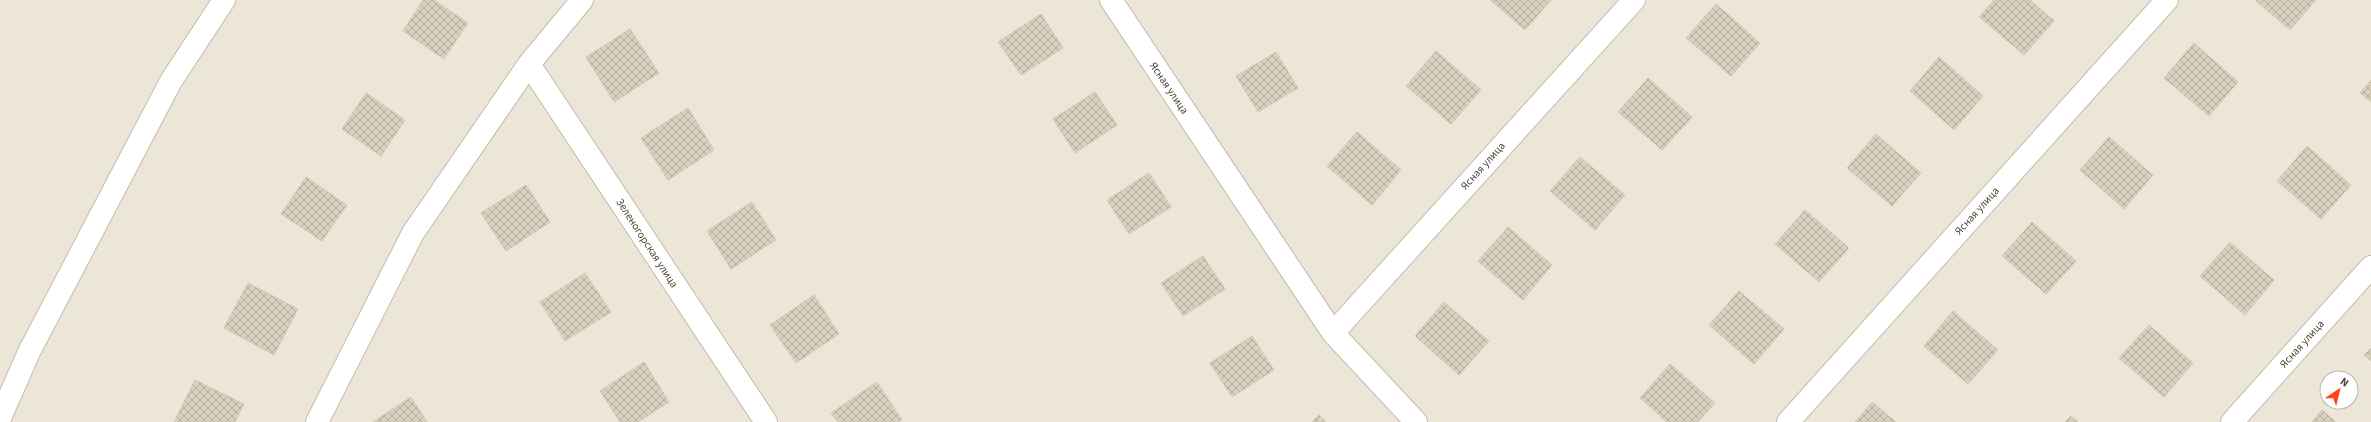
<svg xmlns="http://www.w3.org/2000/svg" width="2371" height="422" font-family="'Source Sans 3',sans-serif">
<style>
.residential{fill:#ebe6d8;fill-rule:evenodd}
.building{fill:url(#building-cross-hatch);stroke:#d5c8b1}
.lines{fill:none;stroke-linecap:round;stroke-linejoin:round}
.street-casing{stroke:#c4bcac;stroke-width:24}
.street{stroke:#fff;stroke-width:22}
.labels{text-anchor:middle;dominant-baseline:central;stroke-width:3;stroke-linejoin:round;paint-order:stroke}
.street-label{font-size:11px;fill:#4c4537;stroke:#fff}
</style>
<defs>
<pattern id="building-cross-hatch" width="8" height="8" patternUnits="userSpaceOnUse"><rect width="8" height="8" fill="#dad0bf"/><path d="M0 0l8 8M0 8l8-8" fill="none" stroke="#b3ab9c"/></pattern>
</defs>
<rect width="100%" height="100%" fill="#f7f4eb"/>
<path class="residential" d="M0,0h2371v422h-2371zM2327,378h24v24h-24z"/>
<path class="building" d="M423,0h11l34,23 -24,36 -41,-28z
M1490,0h61l-26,30z
M1994,0h36l24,21 -30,34 -45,-38z
M2255,0h61l-26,30z
M1716,4l44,39 -29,33 -45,-38z
M1041,14l22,34 -42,27 -23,-33z
M630,29l29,44 -45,29 -28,-45z
M2194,43l44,39 -29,34 -45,-38z
M1436,51l45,39 -30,34 -45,-38z
M1276,52l22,36 -40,24 -22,-36z
M1939,57l44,39 -29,34 -44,-39z
M1648,78l44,39 -30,33 -44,-38z
M2371,80v22l-11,-9z
M1095,92l22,33 -42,28 -22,-34z
M366,93l39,27 -24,36 -39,-27z
M688,108l26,42 -46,30 -27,-42z
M1357,132l44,38 -29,35 -45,-39z
M1876,134l45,39 -29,33 -45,-38z
M2109,137l44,38 -29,34 -44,-39z
M2307,146l44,39 -30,34 -44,-38z
M1580,157l45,38 -30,35 -45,-39z
M1149,173l22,34 -42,27 -22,-34z
M306,177l41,28 -25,36 -41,-27z
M526,185l24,37 -44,29 -25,-38z
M752,202l24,38 -45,29 -24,-38z
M1805,210l44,38 -30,34 -44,-38z
M2032,222l44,39 -30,33 -44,-38z
M1508,227l44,38 -29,35 -45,-39z
M2230,242l44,38 -29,35 -45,-39z
M1203,256l22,33 -42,27 -22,-33z
M585,273l26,39 -46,29 -25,-39z
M248,283l50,26 -24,46 -50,-27z
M1739,291l45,38 -30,35 -45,-39z
M814,295l25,39 -43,29 -26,-38z
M1444,302l45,39 -30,34 -44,-39z
M1953,311l45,39 -30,34 -44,-38z
M2149,325l44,38 -29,34 -45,-39z
M1252,336l22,34 -42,27 -22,-34z
M2371,348v13l-7,-6z
M644,362l25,40 -31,20h-18l-20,-31z
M1670,364l45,39 -17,19h-31l-27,-24z
M195,380l49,24 -9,18h-61z
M877,382l25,38 -4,2h-60l-7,-9z
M411,397l16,25h-54z
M1872,402l24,20h-41z
M2322,410l14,12h-24z
M1319,415l7,7h-14z
M2071,416l7,6h-13z"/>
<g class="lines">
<g class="street-casing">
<path id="street" d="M1111,0l222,333 83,89
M529,64l237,358
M1333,333l301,-333
M0,418l29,-66 142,-271 53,-81
M317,422l96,-189 116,-169 53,-64
M1788,422l379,-422
M2232,422l139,-155"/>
</g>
<use href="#street" class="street"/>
</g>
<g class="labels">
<g class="street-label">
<text transform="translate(1169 88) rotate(56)">Ясная улица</text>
<text transform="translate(1483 166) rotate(-48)">Ясная улица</text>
<text transform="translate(1977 211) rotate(-48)">Ясная улица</text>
<text transform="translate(647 243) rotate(57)">Зеленогорская улица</text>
<text transform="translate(2302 344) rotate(-48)">Ясная улица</text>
</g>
</g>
<g transform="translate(2339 390) rotate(35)"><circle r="19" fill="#ffffff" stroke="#b7b5af"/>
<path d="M0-3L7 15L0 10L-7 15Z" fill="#ff441a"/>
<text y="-6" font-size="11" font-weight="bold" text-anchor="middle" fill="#4c4537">N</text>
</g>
</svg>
